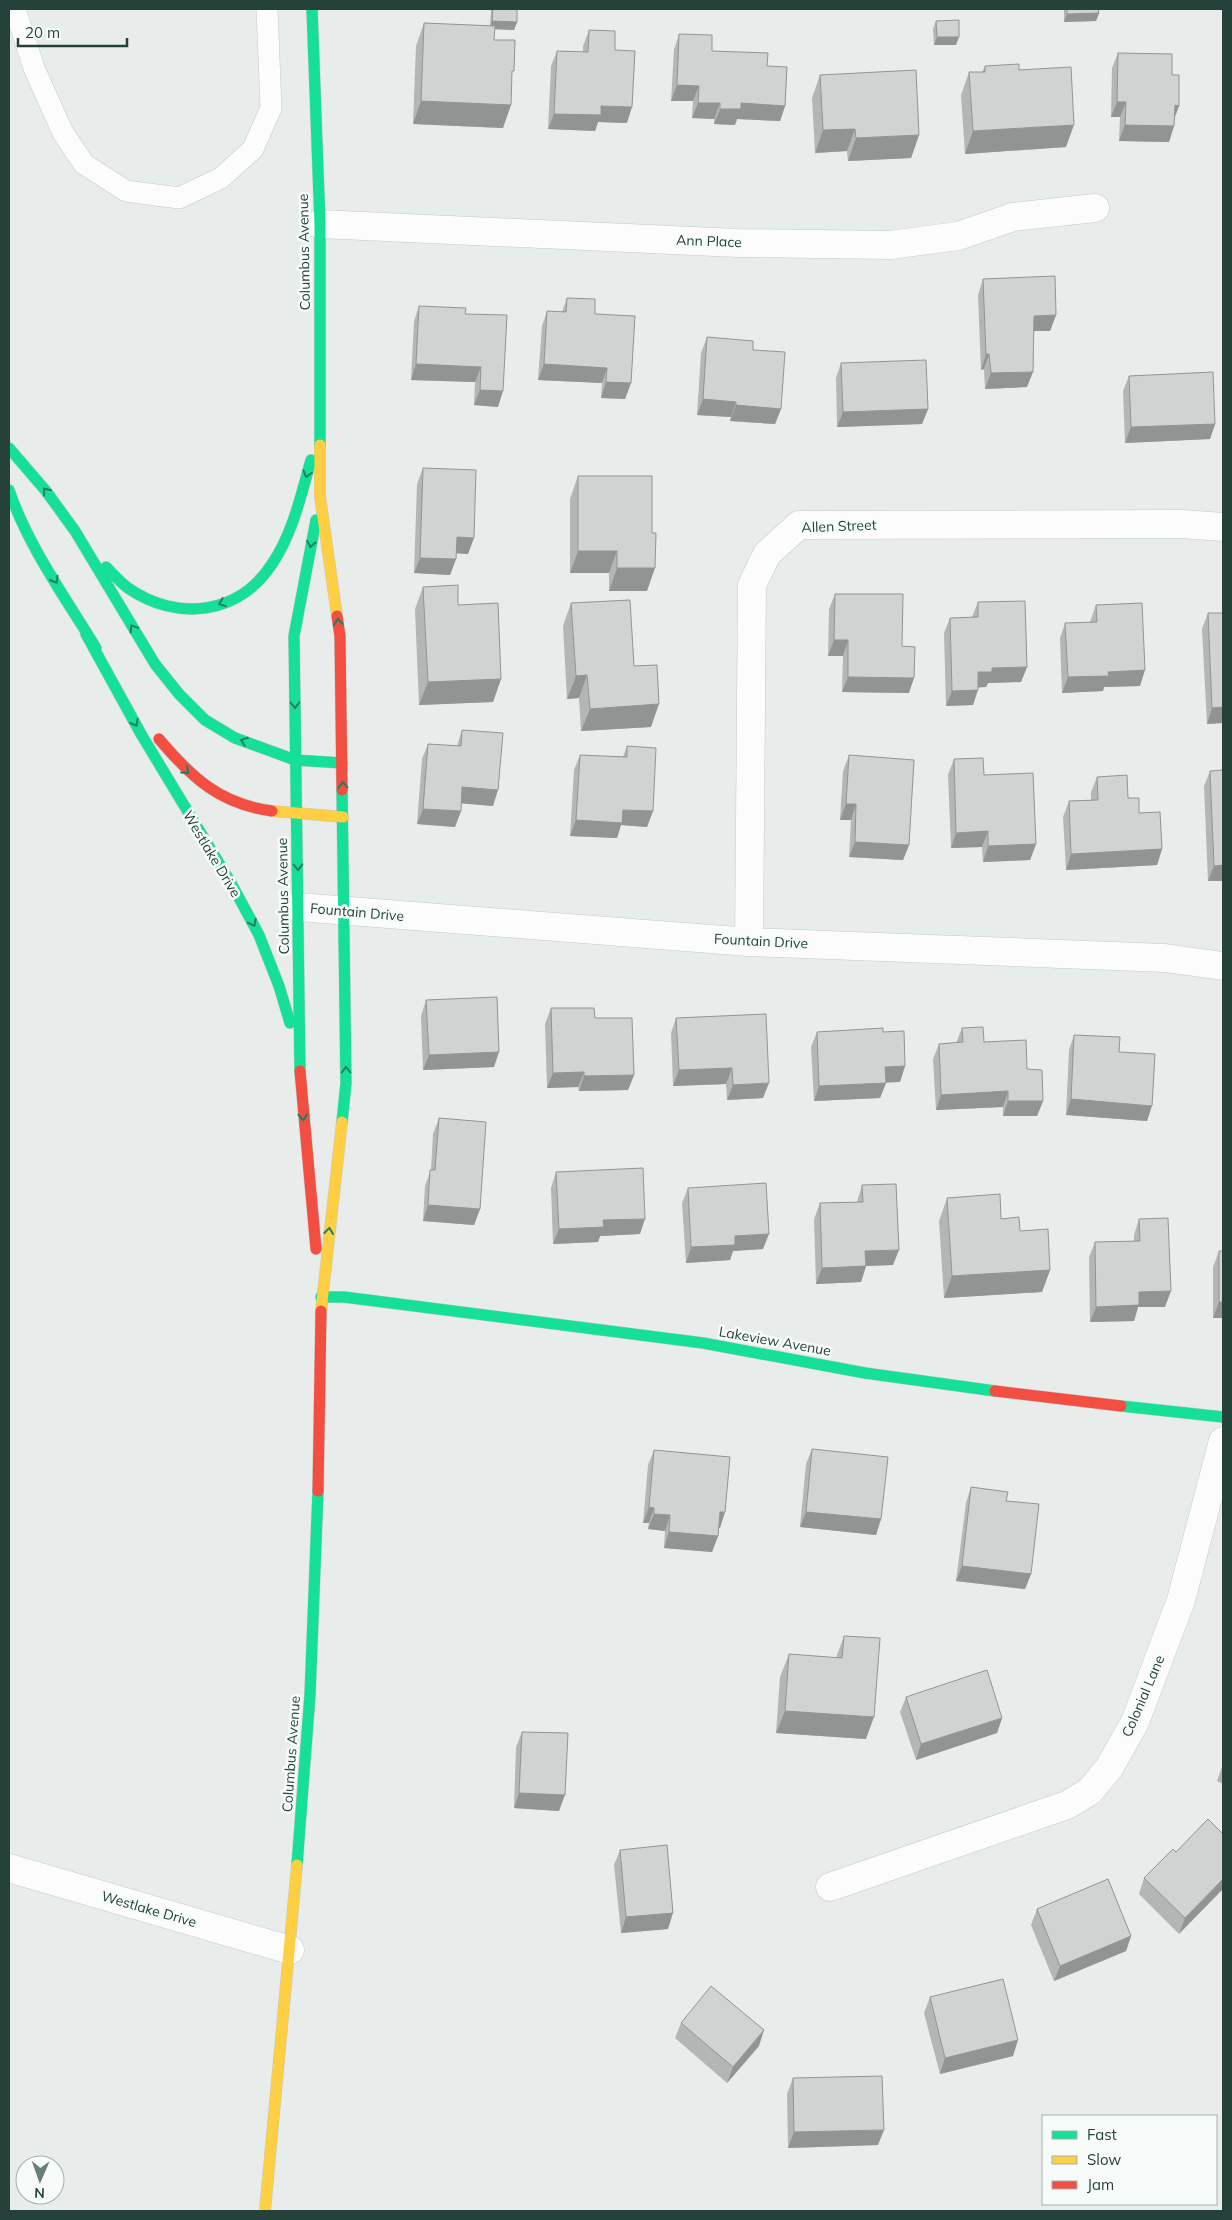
<svg xmlns="http://www.w3.org/2000/svg" width="1232" height="2220" font-family="Mulish,sans-serif">
<style>
.lines{fill:none;stroke-linecap:round;stroke-linejoin:round}
.lane-casing{stroke:#c5cac8;stroke-width:22}
.street-casing{stroke:#c5cac8;stroke-width:29}
.fast-casing{stroke:#c3cbc8;stroke-width:12}
.slow-casing{stroke:#c3cbc8;stroke-width:12}
.jam-casing{stroke:#c3cbc8;stroke-width:12}
.lane{stroke:#fcfcfc;stroke-width:21}
.street{stroke:#fcfcfc;stroke-width:28}
.fast{stroke:#16e098;stroke-width:11}
.slow{stroke:#ffcf43;stroke-width:11}
.jam{stroke:#f24e42;stroke-width:11}
.wall{fill:#b2b6b5}
.shaded-wall{fill:#919493}
.building{fill:#cfd4d2;stroke:#919493}
.oneway{stroke:#1e8160}
.labels{text-anchor:middle;dominant-baseline:central;stroke-width:5;stroke-linejoin:round;paint-order:stroke}
.street-label{font-size:14px;fill:#24423a;stroke:#f7fbf9}
</style>
<rect width="100%" height="100%" fill="#e8edeb"/>
<g class="lines">
<g class="lane-casing">
<path id="lane" d="M15,9l19,59 29,65 21,31 42,27 53,7 42,-20 32,-29 18,-41 -4,-99"/>
</g>
<g class="street-casing">
<path id="street" d="M320,224l417,19 154,2 67,-9 55,-19 82,-9
M298,907l451,35 416,16 58,8
M749,942l3,-357 15,-31 32,-29 382,-1 42,3
M9,1868l281,82
M830,1887l237,-82 23,-14 19,-23 26,-46 46,-122 42,-159"/>
</g>
<g class="fast-casing">
<path id="fast" d="M312,9l8,215v221
M9,448l37,43 29,40 80,133 24,30 26,26 30,18 60,22 47,3
M9,490c19,56 56,107 87,158
M106,567c7,7 14,15 22,21 49,34 111,27 144,-24 21,-31 29,-69 39,-104
M86,634l55,100 90,149 28,52 20,51 11,37
M342,790l4,293 -4,39
M300,1071l-6,-435 22,-116
M321,1297h23l359,46 162,30 130,18
M1121,1406l102,11
M297,1865l13,-170 8,-204"/>
</g>
<g class="slow-casing">
<path id="slow" d="M320,445v51l17,120
M272,811l71,6
M321,1311l21,-189
M265,2211l32,-346"/>
</g>
<g class="jam-casing">
<path id="jam" d="M337,616l3,20 2,154
M159,739c33,39 61,65 113,72
M300,1071l16,178
M995,1391l126,15
M318,1491l3,-180"/>
</g>
<use href="#lane" class="lane"/>
<use href="#street" class="street"/>
<use href="#fast" class="fast"/>
<use href="#slow" class="slow"/>
<use href="#jam" class="jam"/>
</g>
<path class="wall" d="M491,9h26v13l-3,8 -20,-1v11l18,36 -9,52 -90,-4 3,-78 8,-23 66,3z
M1064,9h34l1,4 -3,8 -32,1z
M936,21l20,24h-22l-1,-16z
M589,30l26,20 12,73 -29,-1 -3,9 -47,-2 3,-63 6,-15 26,1v-6z
M679,34l33,17 55,15 18,40 -5,15 -43,-2 -2,6 -21,-1v-5l-22,-1 1,-17h-22l3,-51z
M1118,53l54,22 7,31 -4,11 -1,9 -5,16 -50,-1 1,-24h-9l1,-49z
M985,66l34,4 47,77 -101,7 -4,-59 8,-23h13z
M820,75l99,60 -8,23 -63,3 -1,-10 -32,2 -3,-55z
M983,279l73,36 -6,16h-17l-6,56 -42,2 -1,-20 -3,1 -3,-75z
M567,298l28,16 36,69 -6,16 -24,-1 1,-15 -64,-3 4,-54 5,-15 15,1z
M419,306l46,8 33,93 -24,-2 1,-23 -64,-2 3,-59z
M707,337l46,13 28,59 -6,15 -45,-3 1,-4 -34,-2 4,-62z
M841,363l87,46 -6,15 -85,3 -1,-49z
M1129,376l86,48 -5,15 -85,4 -2,-52z
M423,468l45,86 -12,-1v6l-6,16 -36,-2 3,-89z
M578,476l69,115h-38v-18h-39v-74z
M423,587l35,18 43,74 -8,23 -74,3 -4,-96z
M835,594l67,52 7,47 -67,-1 1,-36h-15l1,-47z
M978,602l49,65 -6,15 -33,1 -2,4h-8l-5,18 -27,1 -2,-73 6,-15 22,-1z
M571,603l63,63 17,61 -70,4 -2,-33 -12,1 -4,-73z
M1096,605l44,81 -36,1 -1,4 -41,2 -2,-55 5,-15 25,-1z
M1208,613l15,110 -16,1 -5,-95z
M462,730l31,76 -32,-3v8l-6,16 -38,-3 5,-65 6,-15 29,2z
M627,746l26,65 -6,16 -26,-2 -4,13 -47,-2 4,-66 6,-15 43,2z
M849,755l60,90 -6,15 -54,-3 2,-37h-11l3,-49z
M954,759l30,16 52,69 -6,16 -47,2 -1,-15 -31,1 -3,-73z
M1210,771l13,110h-15l-4,-95z
M1097,777l31,21 11,15 23,36 -5,16 -91,5 -3,-53 6,-16 22,-1v-8z
M426,1000l68,67 -71,3 -2,-54z
M551,1008l44,10 39,57 -6,15 -49,1 -1,-4 -31,1 -2,-64z
M676,1018l87,80 -36,2 -1,-16 -53,2 -2,-53z
M962,1028l65,41 16,32 -6,15h-34v-9l-67,3 -3,-51 6,-15 17,-1z
M817,1032h66l22,34 -5,16h-14l-6,16 -66,3 -3,-54z
M1074,1035l45,17 28,69 -81,-6 3,-65z
M439,1118l41,91 -6,16 -51,-4 2,-35 6,-16 2,-36z
M556,1172l84,62 -40,2 -2,6 -45,2 -2,-56z
M862,1185l31,80 -27,1 -5,16 -45,2 -2,-65 6,-16 37,-1z
M688,1188l75,61 -30,2 -3,9 -44,3 -4,-60z
M947,1198l54,21 19,12 30,39 -8,22 -98,6 -5,-77z
M1139,1219l26,88h-27l-4,14 -44,1 -1,-65 6,-15 39,-1v-6z
M1219,1251l4,67h-10v-51z
M812,1449l69,70 -5,16 -76,-8 6,-63z
M654,1450l66,78h-1l-1,8 -6,16 -48,-4 1,-17 -17,-2 1,-6h-6l5,-58z
M971,1487l35,14 25,73 -6,15 -69,-8 10,-78z
M844,1636l22,103 -90,-6 4,-56 9,-23 47,4z
M906,1697l96,21 -5,15 -81,27 -16,-48z
M522,1732l37,79 -45,-3 2,-61z
M1223,1764v20l-6,-3z
M1223,1834l-44,100 -40,-40 5,-16 32,-26z
M620,1850l48,79 -47,4 -7,-68z
M1037,1909l94,27 -5,15 -72,30 -23,-56z
M930,1997l83,59 -73,18 -16,-61z
M681,2023l78,23 -32,37 -52,-45z
M793,2078l85,67 -90,3 -1,-54z"/>
<path class="shaded-wall" d="M1099,13l-3,8 -32,1 3,-8z
M492,21l25,1 -3,8 -25,-1z
M937,37h22l-3,8h-22z
M677,85l22,1 -6,15h-22z
M421,101l90,4 -8,23 -90,-4z
M1117,102h9l-6,15h-9z
M698,103h22l-6,16 -22,-1z
M741,103l44,3 -5,15 -43,-2 -2,6 -21,-1 6,-15z
M1175,105l4,1 -6,15z
M601,106l31,1 -5,16 -29,-1 -3,9 -47,-2 6,-15z
M1074,125l-8,22 -101,7 8,-23z
M1125,125l49,1 -5,16 -50,-1z
M855,129l-8,22 -32,2 8,-23z
M919,135l-8,23 -63,3 8,-23z
M1056,315l-6,16h-22l6,-15z
M986,354h3l-5,15 -3,1z
M416,364l65,3 -6,15 -64,-2z
M544,364l63,4 -5,15 -64,-3z
M1033,372l-6,15 -42,2 6,-16z
M606,382l25,1 -6,16 -24,-1z
M480,390l23,1 -5,16 -24,-2z
M703,399l33,3 -5,15 -34,-2z
M736,405l45,4 -6,15 -45,-3z
M928,409l-6,15 -85,3 6,-15z
M1215,424l-5,15 -85,4 6,-16z
M457,537l17,1 -6,16 -17,-1z
M578,551h39l-8,22h-39z
M420,558l36,1 -6,16 -36,-2z
M617,568h38l-8,23h-38z
M834,640h14l-5,16h-15z
M1027,667l-6,15 -33,1 -2,4 -14,1 6,-16 14,-4z
M1145,670l-5,16 -36,1 -1,4 -41,2 6,-16 40,-5z
M587,675l-8,23 -12,1 9,-23z
M848,677l66,1 -5,15 -67,-1z
M501,679l-8,23 -74,3 9,-23z
M978,690l-5,15 -27,1 6,-15z
M659,704l-8,23 -70,4 9,-22z
M1223,707v16l-16,1 5,-16z
M462,787l36,3 -5,16 -36,-3z
M846,804h10l-5,16h-11z
M423,809l38,2 -6,16 -38,-3z
M623,810l30,1 -6,16 -26,-2 -4,13 -47,-2 6,-16z
M988,831l-6,16 -31,1 5,-15z
M855,842l54,3 -6,15 -54,-3z
M1036,844l-6,16 -47,2 5,-16z
M1162,849l-5,16 -91,5 5,-16z
M1223,865v16h-15l6,-15z
M499,1052l-5,15 -71,3 6,-15z
M905,1066l-5,16 -20,1 5,-16z
M732,1068l-6,16 -53,2 6,-16z
M584,1072l-6,15 -31,1 6,-15z
M634,1075l-6,15 -49,1 5,-15z
M769,1083l-6,15 -36,2 6,-15z
M886,1083l-6,15 -66,3 5,-15z
M1008,1091l-5,16 -67,3 5,-15z
M1071,1099l81,7 -5,15 -81,-6z
M1008,1101h35l-6,15h-34z
M428,1205l52,4 -6,16 -51,-4z
M645,1219l-5,15 -40,2 -2,6 -45,2 6,-15 44,-9z
M769,1234l-6,15 -30,2 -3,9 -44,3 5,-16 44,-11z
M899,1250l-6,15 -27,1 -5,16 -45,2 6,-16 43,-17z
M1050,1270l-8,22 -98,6 8,-22z
M1171,1291l-6,16h-27l-4,14 -44,1 6,-15 43,-15z
M1219,1302h4v16h-10z
M649,1507l5,1 -5,15h-6z
M720,1512h5l-5,16h-6z
M806,1512l75,7 -5,16 -76,-8z
M654,1514l16,1 -5,16 -17,-2z
M669,1532l49,4 -6,16 -48,-4z
M962,1566l69,8 -6,15 -69,-8z
M785,1711l89,6 -8,22 -90,-6z
M1002,1718l-5,15 -81,27 5,-16z
M519,1793l46,2 -6,16 -45,-3z
M1223,1879v10l-44,45 6,-16z
M673,1913l-5,16 -47,4 5,-16z
M1131,1936l-5,15 -72,30 6,-15z
M764,2030l-5,16 -32,37 6,-16z
M1018,2040l-5,16 -73,18 5,-16z
M884,2130l-6,15 -90,3 6,-16z"/>
<path class="building" d="M493,9h24v13l-25,-1z
M1067,9h31l1,4 -32,1z
M959,20v17h-22l-1,-16z
M424,23l71,3 -1,14h21l-1,31h-2l-1,34 -90,-4z
M589,30l26,1v19l20,1 -3,56 -31,-1v9l-47,-1 3,-63 31,1z
M679,34l33,1v16l56,2 -1,13 20,1 -2,39 -44,-3v6h-21v-6h-22l1,-17 -22,-1z
M1118,53l54,1v21h7v31l-4,-1 -1,21 -49,-1 1,-23h-9z
M1019,64v6l52,-3 3,58 -101,6 -4,-59h16v-6z
M916,70l3,65 -63,3 -1,-9 -32,1 -3,-55z
M1055,276l1,39 -22,1 -1,56 -42,1 -2,-19h-3l-3,-75z
M567,298l28,1v15l40,2 -4,67 -25,-1 1,-14 -63,-4 3,-53 19,1z
M419,306l47,2 -1,6 42,1 -4,76 -23,-1 1,-23 -65,-3z
M707,337l46,4v9l32,2 -4,57 -45,-4v-3l-33,-3z
M926,360l2,49 -85,3 -2,-49z
M1213,372l2,52 -84,3 -2,-51z
M423,468l53,2 -2,68 -17,-1 -1,22 -36,-1z
M578,476h74v57h4l-1,35h-38v-17h-39z
M458,585v20l40,-2 3,76 -73,3 -5,-95z
M835,594h68l-1,52 13,1 -1,31 -66,-1v-37h-14z
M630,600l4,66 23,-1 2,39 -69,5 -3,-34 -11,1 -5,-73z
M1025,601l2,66 -35,1v4h-14v18l-26,1 -2,-73 28,-1v-15z
M1142,603l3,67 -37,2 1,4 -41,1 -3,-54 32,-1 -1,-17z
M1208,613h15v94l-11,1z
M462,730l41,3 -5,57 -36,-3 -1,24 -38,-2 5,-65 33,2z
M627,746l29,2 -3,63 -30,-1 -1,13 -46,-3 4,-65 47,2z
M849,755l65,5 -5,85 -54,-3 1,-38h-10z
M983,758l1,17 49,-2 3,71 -48,2v-15l-32,2 -2,-74z
M1223,770v95l-9,1 -4,-95z
M1127,775l1,23h11v15l21,-1 2,37 -91,5 -2,-53 29,-1 -1,-23z
M497,997l2,55 -70,3 -3,-55z
M551,1008h43l1,10h37l2,57 -50,1v-4l-31,1z
M766,1014l3,69 -36,2 -1,-17 -53,2 -3,-52z
M983,1027l1,15 42,-2 1,29 15,1 1,31h-35v-10l-67,4 -2,-51 24,-2 -1,-14z
M883,1028v4l21,-1 1,35 -20,1 1,16 -67,3 -2,-54z
M1074,1035l46,2 -1,15 36,2 -3,52 -81,-7z
M439,1118l47,4 -6,87 -52,-4 2,-35h5z
M643,1168l2,51 -42,1 1,7 -45,2 -3,-57z
M766,1183l3,51 -34,2v9l-44,2 -3,-59z
M896,1184l3,66 -34,1 1,15 -44,2 -2,-65 43,-1 -1,-17z
M1000,1194l1,25 18,-2 1,14 28,-2 2,41 -98,6 -5,-78z
M1168,1218l3,73 -32,1v13l-43,2 -1,-65 45,-1 -1,-22z
M1219,1251h4v51h-4z
M812,1449l76,8 -7,62 -75,-7z
M654,1450l76,7 -5,55h-5l-2,24 -49,-4 1,-17 -16,-1v-6l-5,-1z
M971,1487l37,5 -2,9 33,3 -8,70 -69,-8z
M844,1636l36,2 -6,79 -89,-6 4,-57 53,4z
M987,1670l15,48 -81,26 -15,-47z
M522,1732l46,1 -3,62 -46,-2z
M1208,1819l15,15v45l-38,39 -41,-40 29,-29 3,3z
M667,1845l6,68 -47,4 -6,-67z
M1108,1879l23,57 -71,30 -23,-57z
M1003,1979l15,61 -73,18 -15,-61z
M711,1986l53,44 -31,37 -52,-44z
M882,2076l2,54 -90,2 -1,-54z"/>
<defs><path id="oneway-chevron" d="M-2-3.5L2.5 0L-2 3.5" fill="none" stroke-width="1.6" stroke-linecap="round" stroke-linejoin="round" transform="scale(1.25)"/></defs>
<g class="oneway">
<use href="#oneway-chevron" transform="translate(307 474) rotate(106)"/>
<use href="#oneway-chevron" transform="translate(46 491) rotate(-128)"/>
<use href="#oneway-chevron" transform="translate(311 544) rotate(100)"/>
<use href="#oneway-chevron" transform="translate(55 580) rotate(60)"/>
<use href="#oneway-chevron" transform="translate(222 603) rotate(159)"/>
<use href="#oneway-chevron" transform="translate(338 622) rotate(-98)"/>
<use href="#oneway-chevron" transform="translate(133 628) rotate(-121)"/>
<use href="#oneway-chevron" transform="translate(295 705) rotate(89)"/>
<use href="#oneway-chevron" transform="translate(135 723) rotate(61)"/>
<use href="#oneway-chevron" transform="translate(244 741) rotate(-159)"/>
<use href="#oneway-chevron" transform="translate(186 771) rotate(42)"/>
<use href="#oneway-chevron" transform="translate(343 785) rotate(-91)"/>
<use href="#oneway-chevron" transform="translate(298 867) rotate(89)"/>
<use href="#oneway-chevron" transform="translate(253 923) rotate(62)"/>
<use href="#oneway-chevron" transform="translate(346 1070) rotate(-90)"/>
<use href="#oneway-chevron" transform="translate(303 1117) rotate(85)"/>
<use href="#oneway-chevron" transform="translate(329 1231) rotate(-83)"/>
</g>
<g class="labels">
<g class="street-label">
<text transform="translate(709 241) rotate(2)">Ann Place</text>
<text transform="translate(304 252) rotate(-91)">Columbus Avenue</text>
<text transform="translate(839 526) rotate(-2)">Allen Street</text>
<text transform="translate(212 854) rotate(59)">Westlake Drive</text>
<text transform="translate(283 896) rotate(-91)">Columbus Avenue</text>
<text transform="translate(357 912) rotate(5)">Fountain Drive</text>
<text transform="translate(761 941) rotate(3)">Fountain Drive</text>
<text transform="translate(775 1341) rotate(10)">Lakeview Avenue</text>
<text transform="translate(1143 1696) rotate(-67)">Colonial Lane</text>
<text transform="translate(291 1754) rotate(-86)">Columbus Avenue</text>
<text transform="translate(149 1909) rotate(16)">Westlake Drive</text>
</g>
</g>
<rect width="1232" height="2220" fill="none" stroke="#24423a" stroke-width="20"/>
<rect x="1042" y="2115" width="175" height="90" fill="#f7fbf9" stroke="#a3b1ad"/>
<rect x="1052" y="2131" width="25" height="8" fill="#16e098" stroke="#a3b1ad"/>
<text x="1087" y="2140" font-size="15" fill="#24423a">Fast</text>
<rect x="1052" y="2156" width="25" height="8" fill="#ffcf43" stroke="#a3b1ad"/>
<text x="1087" y="2165" font-size="15" fill="#24423a">Slow</text>
<rect x="1052" y="2181" width="25" height="8" fill="#f24e42" stroke="#a3b1ad"/>
<text x="1087" y="2190" font-size="15" fill="#24423a">Jam</text>
<g transform="translate(40 2180) rotate(182)"><circle r="24" fill="#f7fbf9" stroke="#a3b1ad"/>
<path d="M0-4L9 19L0 12L-9 19Z" fill="#697e78"/>
<text y="-8" font-size="14" font-weight="bold" text-anchor="middle" fill="#24423a">N</text>
</g>
<path d="M18 38v8h109v-8" fill="none" stroke="#24423a" stroke-width="2.5"/>
<text x="25" y="38" font-size="15" fill="#24423a" stroke="#f7fbf9" stroke-width="4" paint-order="stroke">20 m</text>
</svg>
